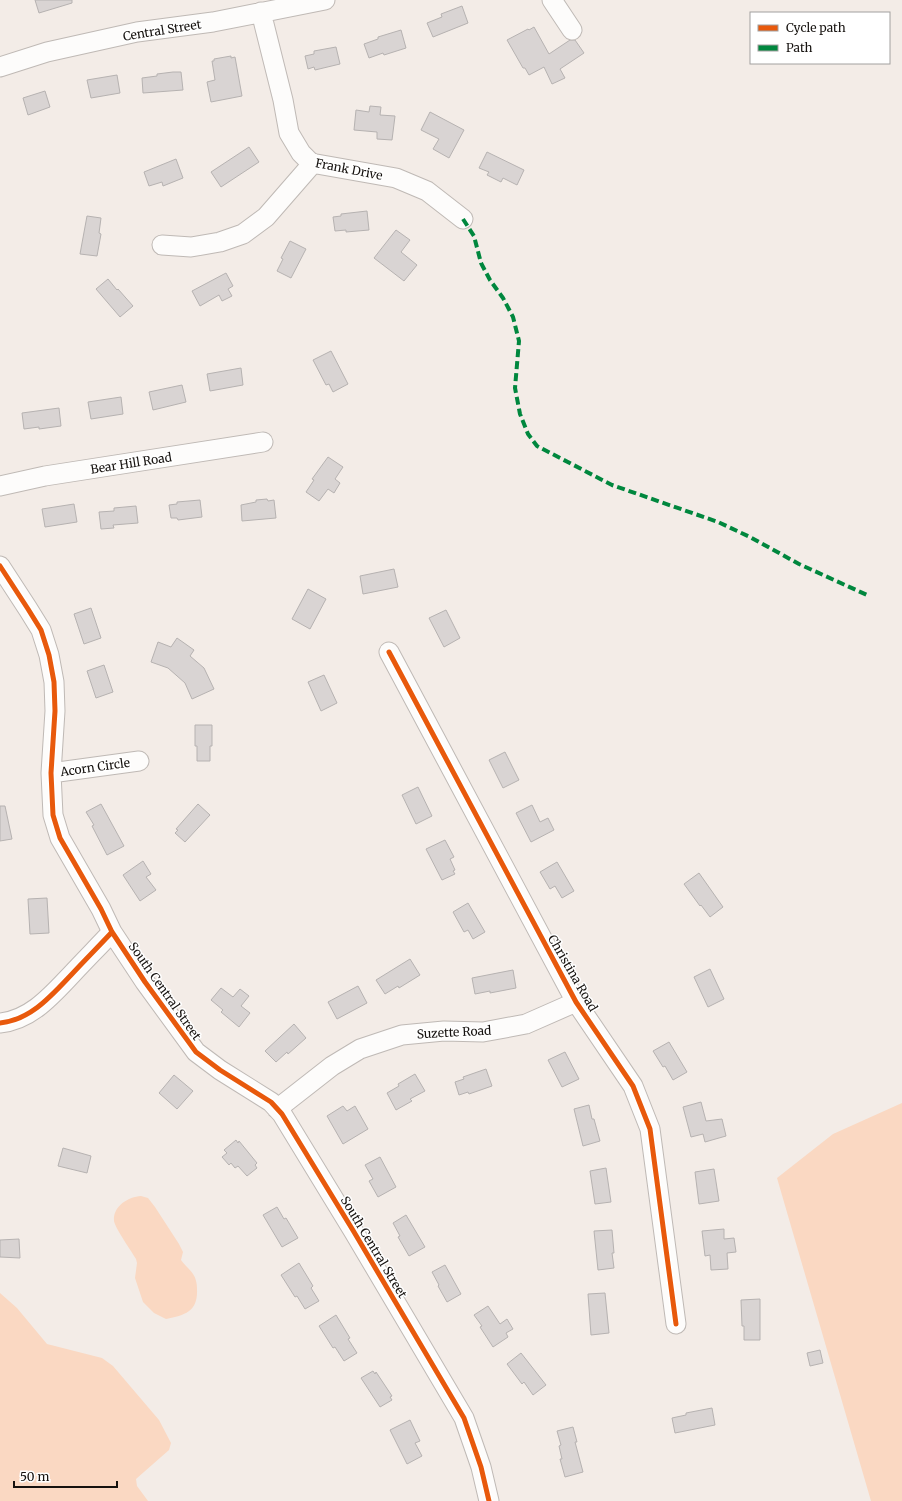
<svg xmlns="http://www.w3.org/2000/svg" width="902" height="1501" font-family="Merriweather,serif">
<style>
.green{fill:#fad8c2}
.building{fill:#d9d4d3;stroke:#b6b2b1}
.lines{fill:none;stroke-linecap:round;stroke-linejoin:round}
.minor-casing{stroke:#bfb9b5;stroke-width:21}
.minor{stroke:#fdfcfb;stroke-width:19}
.quiet{stroke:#00873e;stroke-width:4;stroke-dasharray:8 4;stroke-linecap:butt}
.cycleway-casing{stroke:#fff;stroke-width:8}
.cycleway{stroke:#e8590c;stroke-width:5}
.labels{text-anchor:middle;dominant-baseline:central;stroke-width:3;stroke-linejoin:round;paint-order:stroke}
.street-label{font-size:12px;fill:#16120f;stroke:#fff}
</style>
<rect width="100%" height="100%" fill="#f3ece7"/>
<path class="green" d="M902,1103v398h-31l-94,-323 56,-44z
M141,1196l7,2 7,9 24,37 4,8 -2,8c3,5 9,9 12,14 3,4 4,10 4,15 1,22 -11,26 -31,30l-12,-6 -11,-11 -8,-24 2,-15 -1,-4c-4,-7 -21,-31 -22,-38 -1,-15 14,-24 27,-25z
M0,1293l17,15 30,36 55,14 11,8 46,54 12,23 -2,7 -33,29 1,7 11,15h-148z"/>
<path class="building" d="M35,0h37v3l-33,10z
M462,6l6,17 -35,14 -6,-14 15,-6 -1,-3z
M534,27l15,27 21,-14h5l9,13 -24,16 5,9 -13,6 -8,-17 -15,8 -4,-7h-2l-16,-28 21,-11 1,1z
M401,30l5,18 -22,7 -1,-2 -14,5 -5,-14 14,-5v-2z
M336,47l4,17 -25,6 -1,-3 -6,2 -3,-13 9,-2v-3z
M231,56v2l4,-1 7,39 -31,6 -4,-20 8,-2 -3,-19h2v-2z
M173,72h8l2,18 -40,3 -1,-15 15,-2v-2z
M117,75l3,18 -29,5 -4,-18z
M45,91l5,16 -22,8 -5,-17z
M370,106l11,1 -1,8 15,1 -3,24 -15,-1v-7l-23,-2 2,-20 13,2z
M430,112l34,18 -15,28 -16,-9 6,-10 -18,-9z
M249,147l10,15 -38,25 -10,-15z
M487,152l37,18 -7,15 -14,-7 -2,4 -14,-7 2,-3 -10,-4z
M176,159l7,19 -20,8 -1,-4 -13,4 -5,-14z
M367,211l2,19 -23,2v-2l-11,1 -2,-14 8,-1v-2z
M87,216l14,2 -2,15 2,1 -4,22 -17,-2z
M396,230l14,10 -9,12 16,13 -13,16 -30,-23z
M290,241l16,8 -15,29 -14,-7 6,-12 -2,-1z
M226,273l7,13 -5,3 4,7 -10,5 -3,-6 -19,11 -8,-15z
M108,279l9,11 1,-1 15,17 -13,11 -24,-28z
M331,351l17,33 -15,8 -4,-8 -3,1 -13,-25z
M241,368l2,17 -33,6 -3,-17z
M182,385l4,17 -33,8 -4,-18z
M121,397l2,17 -32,5 -3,-17z
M59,408l2,18 -22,3v-2l-15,2 -2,-16z
M328,457l15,10 -8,12 5,4 -6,10 -6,-4 -9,12 -13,-9 8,-12 -2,-1z
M267,499l1,2 6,-1 2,18 -34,3 -1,-16 15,-3v-2z
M200,500l2,17 -24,3 -1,-2h-6l-2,-13 8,-1v-2z
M74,504l3,18 -32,5 -3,-18z
M136,506l2,17 -25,2 1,3 -13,1 -2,-17 15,-1v-3z
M394,569l4,18 -35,7 -3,-18z
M308,589l18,10 -16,30 -18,-10z
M91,608l10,30 -17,6 -10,-30z
M446,610l14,28 -16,9 -15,-29z
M177,638l17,12 -4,6 14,12 10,21 -22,10 -7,-16 -17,-15 -17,-6 7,-20 13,5z
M104,665l9,27 -17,6 -9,-27z
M324,675l13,28 -16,8 -13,-29z
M195,725h17v21h-2v15h-13v-15h-2z
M505,752l14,28 -16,8 -14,-28z
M418,787l14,29 -16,8 -14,-29z
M101,804l23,42 -17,9 -15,-29 2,-1 -8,-13z
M198,804l12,11 -25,27 -10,-9 3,-3 -2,-1z
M532,805l8,17 8,-4 6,12 -23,12 -15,-29z
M0,806h5l7,33 -12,2z
M445,840l9,17 -4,2 5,11 -2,1 2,3 -13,6 -16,-31z
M143,861l8,13 -5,3 10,13 -16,11 -17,-26z
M557,862l17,29 -12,7 -7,-12 -5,3 -10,-17z
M699,873l24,34 -13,10 -9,-12 -1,1 -16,-22z
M47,898l2,35 -19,1 -2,-35z
M468,903l17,29 -12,7 -5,-9 -4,2 -11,-20z
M410,959l10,16 -21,13 -1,-2 -13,8 -9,-14z
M710,969l14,30 -16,8 -14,-30z
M513,970l3,18 -26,5v-2l-15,3 -3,-16z
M358,986l9,17 -30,16 -9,-17z
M221,988l12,9 7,-8 9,7 -8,10 9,7 -11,14 -18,-15 2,-2 -12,-10z
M294,1024l12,14 -18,16 -1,-2 -11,10 -11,-11z
M669,1042l18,30 -14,8 -8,-14 -2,1 -10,-16z
M565,1052l14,27 -17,8 -14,-27z
M486,1069l6,17 -23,8 -1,-2 -9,3 -4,-13 9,-3 -1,-2z
M415,1074l10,17 -15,8 2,2 -16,9 -9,-17 12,-7 -1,-2z
M174,1075l19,16 -16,18 -18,-16z
M701,1102l5,19 16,-2 4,17 -21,6 -2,-8 -12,3 -8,-30z
M589,1105l3,14h2l6,22 -17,5 -9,-37z
M343,1106l4,5 8,-5 13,23 -25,15 -16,-28z
M236,1140l2,3 1,-2 18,22 -2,2 2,3 -10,8 -9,-10 -3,2 -4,-5 -2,2 -7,-8 5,-4 -3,-3z
M63,1148l28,8 -4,17 -29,-7z
M380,1157l16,30 -18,10 -9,-16 4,-2 -8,-14z
M606,1168l5,34 -16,2 -5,-33z
M714,1169l5,32 -20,3 -4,-32z
M277,1207l7,12 2,-1 12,20 -16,9 -19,-32z
M406,1215l19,32 -16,9 -11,-19 2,-1 -7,-13z
M724,1229v10l10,-1 2,14 -9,1 1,16 -17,1 -1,-15 -5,1 -3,-25z
M612,1230l2,23h-2l2,15 -16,2 -4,-39z
M19,1239l1,19 -20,-1v-17z
M299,1263l14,23 -2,2 8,13 -14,8 -8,-13 -2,1 -14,-22z
M445,1265l16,29 -14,8 -9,-16 1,-1 -7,-13z
M605,1293l4,40 -18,2 -3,-41z
M760,1299v41h-16v-14h-2l-1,-26z
M488,1306l12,18 7,-5 6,10 -7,4 2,4 -15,10 -13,-20 2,-1 -8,-11z
M336,1315l14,23 -2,1 9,14 -13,8 -9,-14 -2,1 -14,-22z
M820,1350l3,13 -13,3 -3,-13z
M521,1353l25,32 -13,10 -9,-13 -2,2 -15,-20z
M373,1371l2,3 1,-2 16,24 -2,1 2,3 -12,7 -19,-29z
M712,1408l3,17 -40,8 -3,-15 14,-3v-2z
M410,1420l10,21 -5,2 7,13 -15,8 -17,-34z
M573,1427l4,15h-2l8,30 -18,5 -5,-18h2l-3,-13 2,-1 -4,-14z"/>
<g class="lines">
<g class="minor-casing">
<path id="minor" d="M552,0l20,30
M261,12l22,88 6,33 12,20 10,10 85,15 31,13 36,28
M0,67l47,-15 90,-20 76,-10 112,-22
M162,245l29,2 29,-5 23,-8 23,-17 47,-54
M0,486l45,-10 218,-34
M0,566l28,43 13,21 8,25 5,27 1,29 -4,62 2,42 7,23 41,71 11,23 33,50 51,70 24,18 51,32 11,12 72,118 110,186 17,49 8,34
M389,652l187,350 57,84 17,43 26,195
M51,773l88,-12
M0,1023c31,-3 52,-28 72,-49 13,-14 27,-28 40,-42
M277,1109l55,-43 28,-17 42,-14 42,-4 39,1 43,-8 50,-22"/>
</g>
<use href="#minor" class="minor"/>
<path class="quiet" d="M463,219l11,17 7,27 9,17 13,18 10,19 6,24 -4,47 5,26 8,20 9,12 75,39 106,37 32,15 49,27 68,31"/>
<g class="cycleway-casing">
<path id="cycleway" d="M0,566l28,43 13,21 8,25 5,27 1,29 -4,62 2,42 7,23 41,71 11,23 33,50 51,70 24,18 51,32 11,12 72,118 110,186 17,49 8,34
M389,652l187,350 57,84 17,43 26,195
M0,1023c31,-3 52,-28 72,-49 13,-14 27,-28 40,-42"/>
</g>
<use href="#cycleway" class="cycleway"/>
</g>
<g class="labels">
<g class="street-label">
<text transform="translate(162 30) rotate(-9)">Central Street</text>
<text transform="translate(349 169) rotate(11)">Frank Drive</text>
<text transform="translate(131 463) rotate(-9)">Bear Hill Road</text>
<text transform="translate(95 767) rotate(-8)">Acorn Circle</text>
<text transform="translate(573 973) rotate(60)">Christina Road</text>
<text transform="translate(165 991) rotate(55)">South Central Street</text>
<text transform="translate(454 1032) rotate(-3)">Suzette Road</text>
<text transform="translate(374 1247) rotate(59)">South Central Street</text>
</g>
</g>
<rect x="750" y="12" width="140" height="52" fill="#ffffff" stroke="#a2a09f"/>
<rect x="758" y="25" width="20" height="6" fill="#e8590c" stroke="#a2a09f"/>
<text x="786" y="32" font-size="12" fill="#16120f">Cycle path</text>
<rect x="758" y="45" width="20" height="6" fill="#00873e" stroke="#a2a09f"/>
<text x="786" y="52" font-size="12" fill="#16120f">Path</text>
<path d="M14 1481v6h103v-6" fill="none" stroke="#16120f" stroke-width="2"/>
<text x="20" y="1481" font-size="12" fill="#16120f" stroke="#ffffff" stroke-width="3" paint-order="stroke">50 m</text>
</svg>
